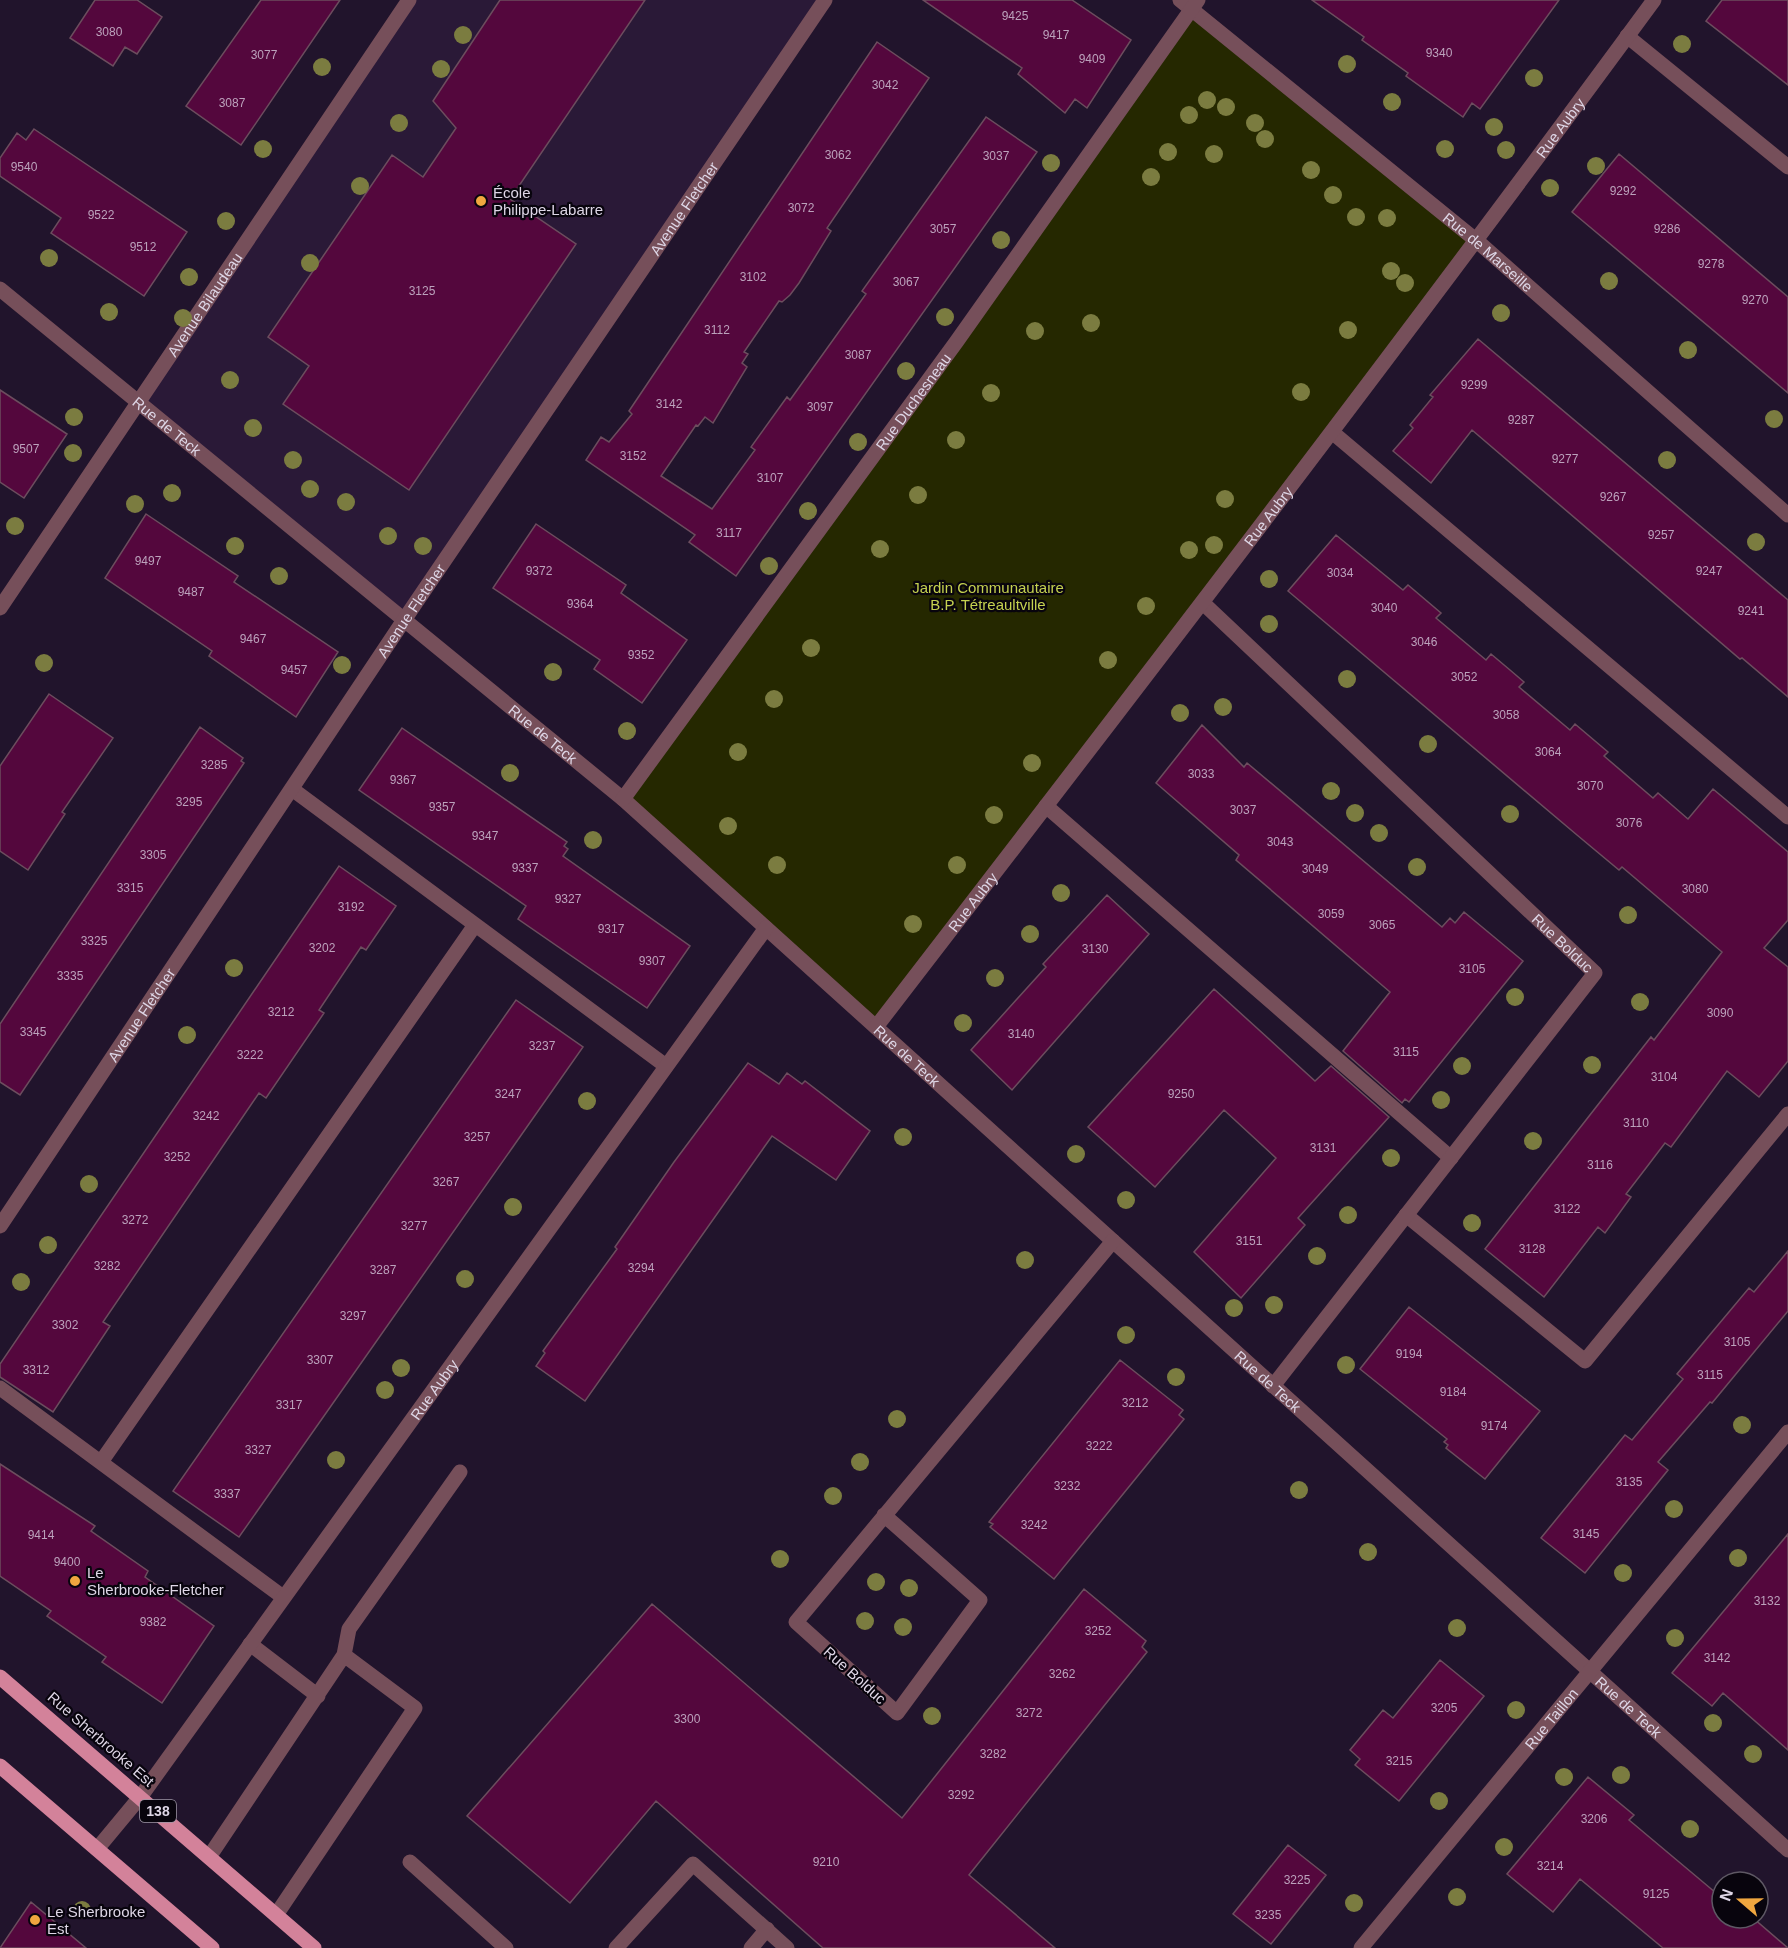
<svg xmlns="http://www.w3.org/2000/svg" width="1788" height="1948" font-family="Helvetica,sans-serif">
<style>
.built{fill:#2a1937}
.green{fill:#252800}
.building{fill:#54073d;stroke:#6c4d5e;stroke-width:1.5}
.lines{fill:none;stroke-linecap:round;stroke-linejoin:round}
.lane{stroke:#764f5a;stroke-width:15}
.street{stroke:#764f5a;stroke-width:15}
.primary{stroke:#d3829a;stroke-width:15}
.tree{fill:#7b7c40}
.poi-dot{fill:#f0a63f;stroke:#08040d;stroke-width:2}
.labels{text-anchor:middle;dominant-baseline:central;stroke-width:4.5;stroke-linejoin:round;paint-order:stroke}
.number-label{font-size:12px;fill:#bca2bc}
.shield{fill:#08040d;stroke:#9e97a5;stroke-width:1.5}
.shield-label{font-size:14px;font-weight:bold;fill:#ded6e6}
.street-label{font-size:15px;fill:#ded6e6;stroke:#08040d}
.poi-label{font-size:15px;fill:#ded6e6;stroke:#08040d;text-anchor:start}
.park-label{font-size:15px;fill:#c5d150;stroke:#08040d}
</style>
<rect width="100%" height="100%" fill="#21142c"/>
<path class="built" d="M409,0h416l-421,620 -267,-218z"/>
<path class="green" d="M1191,10l286,231 -601,786 -253,-228z"/>
<path class="building" d="M95,0h42l25,17 -25,37 -12,-7 -12,19 -43,-28z
M261,0h79l-99,145 -55,-39z
M500,0h145l-135,199 66,45 -167,246 -126,-86 26,-38 -41,-29 124,-182 31,22 33,-49 -23,-27z
M923,0h149l59,40 -44,68 -12,-9 -10,14 -47,-39 4,-6z
M1312,0h247l-79,109 -8,-6 -9,14 -57,-41 2,-3 -46,-33 2,-3z
M1722,0h66v85l-82,-64z
M877,42l52,36 -102,150 4,3 -32,52 -9,12 -8,7 -3,-1 -35,51 4,2 -6,9 5,4 -34,56 -8,-6 -7,9 -2,-1 -35,51 51,33 43,-59 -4,-3 36,-50 3,3 76,-106 -4,-3 124,-174 51,35 -301,424 -47,-34 6,-7 -109,-75 15,-23 8,5 23,-28 -3,-3z
M34,129l153,103 -43,64 -93,-63 10,-15 -61,-42v-18l17,-25 9,7z
M1619,154l169,143v96l-216,-181z
M1478,339l310,261v97l-46,-39 -2,1 -268,-229 -41,53 -38,-32 20,-23 -3,-3 23,-28 -3,-2z
M0,390l67,44 -43,64 -24,-16z
M146,514l92,62 -4,6 104,70 -42,65 -87,-61 3,-5 -107,-73z
M536,524l90,61 -5,8 66,47 -45,63 -48,-34 6,-9 -107,-72z
M1336,535l67,55 5,-5 33,28 -5,5 50,42 5,-6 19,16 14,12 -5,5 51,43 5,-6 33,28 -4,4 49,42 5,-5 30,26 25,-30 75,63v68l-24,28 24,19v94l-29,36 -32,-26 -56,76 -6,-4 -19,25 -20,26 5,3 -26,36 -7,-6 -54,70 -59,-48 166,-212 3,3 68,-88 -100,-85 -3,3 -42,-35 -289,-244z
M49,694l64,44 -51,74 3,2 -37,56 -28,-19v-85z
M1202,725l42,42 3,-4 195,164 8,-9 5,5 9,-11 59,49 -114,141 -4,-3 -3,4 -59,-52 47,-59 -154,-132 3,-5 -83,-72z
M200,727l43,31 -2,3 3,2 -224,332 -20,-13v-58z
M402,728l165,114 -3,4 4,3 -5,7 127,90 -43,62 -129,-89 8,-13 -167,-116z
M339,866l57,40 -30,44 -5,-3 -42,63 5,3 -58,85 -7,-5 -156,229 7,4 -57,86 -53,-35v-13z
M1107,895l42,39 -137,156 -41,-40 75,-83 -3,-3z
M1214,989l101,92 16,-15 58,51 -91,101 7,7 -64,73 -47,-46 82,-94 -52,-48 -69,77 -67,-60z
M516,1000l67,47 -344,490 -66,-46z
M748,1063l31,21 8,-11 15,11 3,-3 65,50 -34,49 -64,-44 -187,265 -49,-35 9,-13 -2,-2 74,-102 -2,-2 59,-85z
M1788,1251v60l-76,92 -2,-1 -52,60 10,8 -83,103 -44,-35 84,-103 7,5 51,-61 -6,-5 72,-86 5,4z
M1409,1307l131,104 -55,68 -39,-31 2,-3 -4,-3 3,-3 -87,-70z
M1120,1360l63,50 -4,5 5,4 -130,160 -64,-52 3,-3 -4,-2z
M0,1464l95,62 -4,5 57,40 -3,6 69,49 -52,77 -60,-41 4,-5 -59,-41 4,-5 -51,-35z
M1788,1534v216l-65,-57 -11,13 -40,-33z
M1084,1589l62,52 -4,6 5,5 -178,223 86,73h-232l-167,-147 -86,102 -103,-87 185,-212 250,214z
M1440,1660l44,36 -85,105 -44,-36 5,-6 -10,-9 33,-40 10,8z
M1588,1777l46,38 -5,5 93,78v20h31l35,30h-125l-83,-69 -27,33 -46,-38z
M1288,1845l38,30 -55,69 -38,-30z
M31,1902l55,46h-86z"/>
<g class="lines">
<path class="lane" d="M1627,36l161,131
M1332,432l456,385
M292,789l374,277
M1046,806l405,352
M1406,1215l179,146 203,-247
M0,1388l283,209
M101,1462l374,-537
M250,1644l68,52
M344,1655l5,-26 111,-157
M209,1857l135,-202 71,53 -139,207
M410,1862l96,86
M616,1948l77,-84 94,84
M751,1948l16,-19"/>
<g class="street">
<path id="s1" d="M1180,0l297,241 311,274"/>
<path id="s2" d="M0,289l623,510 1165,1051"/>
<path id="s3" d="M1203,603l392,370 -322,413"/>
<path id="s4" d="M0,608l409,-608"/>
<path id="s5" d="M623,799l334,-458 241,-341"/>
<path id="s6" d="M876,1027c262,-340 524,-681 778,-1027"/>
<path id="s7" d="M0,1226l404,-606 421,-620"/>
<path d="M884,1515l96,85 -83,113 -101,-91 317,-381"/>
<path id="s8" d="M97,1849l44,-53 625,-868"/>
<path id="s9" d="M1361,1948l427,-516"/>
</g>
<path class="primary" d="M0,1677l314,271
M0,1766l212,182"/>
</g>
<g class="tree">
<circle cx="463" cy="35" r="9"/>
<circle cx="1682" cy="44" r="9"/>
<circle cx="1347" cy="64" r="9"/>
<circle cx="322" cy="67" r="9"/>
<circle cx="441" cy="69" r="9"/>
<circle cx="1534" cy="78" r="9"/>
<circle cx="1207" cy="100" r="9"/>
<circle cx="1392" cy="102" r="9"/>
<circle cx="1226" cy="107" r="9"/>
<circle cx="1189" cy="115" r="9"/>
<circle cx="399" cy="123" r="9"/>
<circle cx="1255" cy="123" r="9"/>
<circle cx="1494" cy="127" r="9"/>
<circle cx="1265" cy="139" r="9"/>
<circle cx="263" cy="149" r="9"/>
<circle cx="1445" cy="149" r="9"/>
<circle cx="1506" cy="150" r="9"/>
<circle cx="1168" cy="152" r="9"/>
<circle cx="1214" cy="154" r="9"/>
<circle cx="1051" cy="163" r="9"/>
<circle cx="1596" cy="166" r="9"/>
<circle cx="1311" cy="170" r="9"/>
<circle cx="1151" cy="177" r="9"/>
<circle cx="360" cy="186" r="9"/>
<circle cx="1550" cy="188" r="9"/>
<circle cx="1333" cy="195" r="9"/>
<circle cx="1356" cy="217" r="9"/>
<circle cx="1387" cy="218" r="9"/>
<circle cx="226" cy="221" r="9"/>
<circle cx="1001" cy="240" r="9"/>
<circle cx="49" cy="258" r="9"/>
<circle cx="310" cy="263" r="9"/>
<circle cx="1391" cy="271" r="9"/>
<circle cx="189" cy="277" r="9"/>
<circle cx="1609" cy="281" r="9"/>
<circle cx="1405" cy="283" r="9"/>
<circle cx="109" cy="312" r="9"/>
<circle cx="1501" cy="313" r="9"/>
<circle cx="945" cy="317" r="9"/>
<circle cx="183" cy="318" r="9"/>
<circle cx="1091" cy="323" r="9"/>
<circle cx="1348" cy="330" r="9"/>
<circle cx="1035" cy="331" r="9"/>
<circle cx="1688" cy="350" r="9"/>
<circle cx="906" cy="371" r="9"/>
<circle cx="230" cy="380" r="9"/>
<circle cx="1301" cy="392" r="9"/>
<circle cx="991" cy="393" r="9"/>
<circle cx="74" cy="417" r="9"/>
<circle cx="1774" cy="419" r="9"/>
<circle cx="253" cy="428" r="9"/>
<circle cx="956" cy="440" r="9"/>
<circle cx="858" cy="442" r="9"/>
<circle cx="73" cy="453" r="9"/>
<circle cx="293" cy="460" r="9"/>
<circle cx="1667" cy="460" r="9"/>
<circle cx="310" cy="489" r="9"/>
<circle cx="172" cy="493" r="9"/>
<circle cx="918" cy="495" r="9"/>
<circle cx="1225" cy="499" r="9"/>
<circle cx="346" cy="502" r="9"/>
<circle cx="135" cy="504" r="9"/>
<circle cx="808" cy="511" r="9"/>
<circle cx="15" cy="526" r="9"/>
<circle cx="388" cy="536" r="9"/>
<circle cx="1756" cy="542" r="9"/>
<circle cx="1214" cy="545" r="9"/>
<circle cx="235" cy="546" r="9"/>
<circle cx="423" cy="546" r="9"/>
<circle cx="880" cy="549" r="9"/>
<circle cx="1189" cy="550" r="9"/>
<circle cx="769" cy="566" r="9"/>
<circle cx="279" cy="576" r="9"/>
<circle cx="1269" cy="579" r="9"/>
<circle cx="1146" cy="606" r="9"/>
<circle cx="1269" cy="624" r="9"/>
<circle cx="811" cy="648" r="9"/>
<circle cx="1108" cy="660" r="9"/>
<circle cx="44" cy="663" r="9"/>
<circle cx="342" cy="665" r="9"/>
<circle cx="553" cy="672" r="9"/>
<circle cx="1347" cy="679" r="9"/>
<circle cx="774" cy="699" r="9"/>
<circle cx="1223" cy="707" r="9"/>
<circle cx="1180" cy="713" r="9"/>
<circle cx="627" cy="731" r="9"/>
<circle cx="1428" cy="744" r="9"/>
<circle cx="738" cy="752" r="9"/>
<circle cx="1032" cy="763" r="9"/>
<circle cx="510" cy="773" r="9"/>
<circle cx="1331" cy="791" r="9"/>
<circle cx="1355" cy="813" r="9"/>
<circle cx="1510" cy="814" r="9"/>
<circle cx="994" cy="815" r="9"/>
<circle cx="728" cy="826" r="9"/>
<circle cx="1379" cy="833" r="9"/>
<circle cx="593" cy="840" r="9"/>
<circle cx="777" cy="865" r="9"/>
<circle cx="957" cy="865" r="9"/>
<circle cx="1417" cy="867" r="9"/>
<circle cx="1061" cy="893" r="9"/>
<circle cx="1628" cy="915" r="9"/>
<circle cx="913" cy="924" r="9"/>
<circle cx="1030" cy="934" r="9"/>
<circle cx="234" cy="968" r="9"/>
<circle cx="995" cy="978" r="9"/>
<circle cx="1515" cy="997" r="9"/>
<circle cx="1640" cy="1002" r="9"/>
<circle cx="963" cy="1023" r="9"/>
<circle cx="187" cy="1035" r="9"/>
<circle cx="1592" cy="1065" r="9"/>
<circle cx="1462" cy="1066" r="9"/>
<circle cx="1441" cy="1100" r="9"/>
<circle cx="587" cy="1101" r="9"/>
<circle cx="903" cy="1137" r="9"/>
<circle cx="1533" cy="1141" r="9"/>
<circle cx="1076" cy="1154" r="9"/>
<circle cx="1391" cy="1158" r="9"/>
<circle cx="89" cy="1184" r="9"/>
<circle cx="1126" cy="1200" r="9"/>
<circle cx="513" cy="1207" r="9"/>
<circle cx="1348" cy="1215" r="9"/>
<circle cx="1472" cy="1223" r="9"/>
<circle cx="48" cy="1245" r="9"/>
<circle cx="1317" cy="1256" r="9"/>
<circle cx="1025" cy="1260" r="9"/>
<circle cx="465" cy="1279" r="9"/>
<circle cx="21" cy="1282" r="9"/>
<circle cx="1274" cy="1305" r="9"/>
<circle cx="1234" cy="1308" r="9"/>
<circle cx="1126" cy="1335" r="9"/>
<circle cx="1346" cy="1365" r="9"/>
<circle cx="401" cy="1368" r="9"/>
<circle cx="1176" cy="1377" r="9"/>
<circle cx="385" cy="1390" r="9"/>
<circle cx="897" cy="1419" r="9"/>
<circle cx="1742" cy="1425" r="9"/>
<circle cx="336" cy="1460" r="9"/>
<circle cx="860" cy="1462" r="9"/>
<circle cx="1299" cy="1490" r="9"/>
<circle cx="833" cy="1496" r="9"/>
<circle cx="1674" cy="1509" r="9"/>
<circle cx="1368" cy="1552" r="9"/>
<circle cx="1738" cy="1558" r="9"/>
<circle cx="780" cy="1559" r="9"/>
<circle cx="1623" cy="1573" r="9"/>
<circle cx="876" cy="1582" r="9"/>
<circle cx="909" cy="1588" r="9"/>
<circle cx="865" cy="1621" r="9"/>
<circle cx="903" cy="1627" r="9"/>
<circle cx="1457" cy="1628" r="9"/>
<circle cx="1675" cy="1638" r="9"/>
<circle cx="1516" cy="1710" r="9"/>
<circle cx="932" cy="1716" r="9"/>
<circle cx="1713" cy="1723" r="9"/>
<circle cx="1753" cy="1754" r="9"/>
<circle cx="1621" cy="1775" r="9"/>
<circle cx="1564" cy="1777" r="9"/>
<circle cx="1439" cy="1801" r="9"/>
<circle cx="1690" cy="1829" r="9"/>
<circle cx="1504" cy="1847" r="9"/>
<circle cx="1457" cy="1897" r="9"/>
<circle cx="1354" cy="1903" r="9"/>
<circle cx="82" cy="1910" r="9"/>
</g>
<g class="poi-dot">
<circle cx="481" cy="201" r="6"/>
<circle cx="75" cy="1581" r="6"/>
<circle cx="35" cy="1920" r="6"/>
</g>
<g class="labels">
<g class="number-label">
<text x="1015" y="16">9425</text>
<text x="109" y="32">3080</text>
<text x="1056" y="35">9417</text>
<text x="1439" y="53">9340</text>
<text x="264" y="55">3077</text>
<text x="1092" y="59">9409</text>
<text x="885" y="85">3042</text>
<text x="232" y="103">3087</text>
<text x="838" y="155">3062</text>
<text x="996" y="156">3037</text>
<text x="24" y="167">9540</text>
<text x="1623" y="191">9292</text>
<text x="801" y="208">3072</text>
<text x="101" y="215">9522</text>
<text x="943" y="229">3057</text>
<text x="1667" y="229">9286</text>
<text x="143" y="247">9512</text>
<text x="1711" y="264">9278</text>
<text x="753" y="277">3102</text>
<text x="906" y="282">3067</text>
<text x="422" y="291">3125</text>
<text x="1755" y="300">9270</text>
<text x="717" y="330">3112</text>
<text x="858" y="355">3087</text>
<text x="1474" y="385">9299</text>
<text x="669" y="404">3142</text>
<text x="820" y="407">3097</text>
<text x="1521" y="420">9287</text>
<text x="26" y="449">9507</text>
<text x="633" y="456">3152</text>
<text x="1565" y="459">9277</text>
<text x="770" y="478">3107</text>
<text x="1613" y="497">9267</text>
<text x="729" y="533">3117</text>
<text x="1661" y="535">9257</text>
<text x="148" y="561">9497</text>
<text x="539" y="571">9372</text>
<text x="1709" y="571">9247</text>
<text x="1340" y="573">3034</text>
<text x="191" y="592">9487</text>
<text x="580" y="604">9364</text>
<text x="1384" y="608">3040</text>
<text x="1751" y="611">9241</text>
<text x="253" y="639">9467</text>
<text x="1424" y="642">3046</text>
<text x="641" y="655">9352</text>
<text x="294" y="670">9457</text>
<text x="1464" y="677">3052</text>
<text x="1506" y="715">3058</text>
<text x="1548" y="752">3064</text>
<text x="214" y="765">3285</text>
<text x="1201" y="774">3033</text>
<text x="403" y="780">9367</text>
<text x="1590" y="786">3070</text>
<text x="189" y="802">3295</text>
<text x="442" y="807">9357</text>
<text x="1243" y="810">3037</text>
<text x="1629" y="823">3076</text>
<text x="485" y="836">9347</text>
<text x="1280" y="842">3043</text>
<text x="153" y="855">3305</text>
<text x="525" y="868">9337</text>
<text x="1315" y="869">3049</text>
<text x="130" y="888">3315</text>
<text x="1695" y="889">3080</text>
<text x="568" y="899">9327</text>
<text x="351" y="907">3192</text>
<text x="1331" y="914">3059</text>
<text x="1382" y="925">3065</text>
<text x="611" y="929">9317</text>
<text x="94" y="941">3325</text>
<text x="322" y="948">3202</text>
<text x="1095" y="949">3130</text>
<text x="652" y="961">9307</text>
<text x="1472" y="969">3105</text>
<text x="70" y="976">3335</text>
<text x="281" y="1012">3212</text>
<text x="1720" y="1013">3090</text>
<text x="33" y="1032">3345</text>
<text x="1021" y="1034">3140</text>
<text x="542" y="1046">3237</text>
<text x="1406" y="1052">3115</text>
<text x="250" y="1055">3222</text>
<text x="1664" y="1077">3104</text>
<text x="508" y="1094">3247</text>
<text x="1181" y="1094">9250</text>
<text x="206" y="1116">3242</text>
<text x="1636" y="1123">3110</text>
<text x="477" y="1137">3257</text>
<text x="1323" y="1148">3131</text>
<text x="177" y="1157">3252</text>
<text x="1600" y="1165">3116</text>
<text x="446" y="1182">3267</text>
<text x="1567" y="1209">3122</text>
<text x="135" y="1220">3272</text>
<text x="414" y="1226">3277</text>
<text x="1249" y="1241">3151</text>
<text x="1532" y="1249">3128</text>
<text x="107" y="1266">3282</text>
<text x="641" y="1268">3294</text>
<text x="383" y="1270">3287</text>
<text x="353" y="1316">3297</text>
<text x="65" y="1325">3302</text>
<text x="1737" y="1342">3105</text>
<text x="1409" y="1354">9194</text>
<text x="320" y="1360">3307</text>
<text x="36" y="1370">3312</text>
<text x="1710" y="1375">3115</text>
<text x="1453" y="1392">9184</text>
<text x="1135" y="1403">3212</text>
<text x="289" y="1405">3317</text>
<text x="1494" y="1426">9174</text>
<text x="1099" y="1446">3222</text>
<text x="258" y="1450">3327</text>
<text x="1629" y="1482">3135</text>
<text x="1067" y="1486">3232</text>
<text x="227" y="1494">3337</text>
<text x="1034" y="1525">3242</text>
<text x="1586" y="1534">3145</text>
<text x="41" y="1535">9414</text>
<text x="67" y="1562">9400</text>
<text x="1767" y="1601">3132</text>
<text x="153" y="1622">9382</text>
<text x="1098" y="1631">3252</text>
<text x="1717" y="1658">3142</text>
<text x="1062" y="1674">3262</text>
<text x="1444" y="1708">3205</text>
<text x="1029" y="1713">3272</text>
<text x="687" y="1719">3300</text>
<text x="993" y="1754">3282</text>
<text x="1399" y="1761">3215</text>
<text x="961" y="1795">3292</text>
<text x="1594" y="1819">3206</text>
<text x="826" y="1862">9210</text>
<text x="1550" y="1866">3214</text>
<text x="1297" y="1880">3225</text>
<text x="1656" y="1894">9125</text>
<text x="1268" y="1915">3235</text>
</g>
<rect class="shield" x="140" y="1800" width="36" height="22" rx="4.5"/>
<g class="shield-label">
<text x="158" y="1811">138</text>
</g>
<g class="street-label">
<text stroke="none"><textPath href="#s6" startOffset="1130">Rue Aubry</textPath></text>
<text stroke="none"><textPath href="#s7" startOffset="1226">Avenue Fletcher</textPath></text>
<text stroke="none"><textPath href="#s1" startOffset="398">Rue de Marseille</textPath></text>
<text stroke="none"><textPath href="#s4" startOffset="366">Avenue Bilaudeau</textPath></text>
<text stroke="none"><textPath href="#s5" startOffset="492">Rue Duchesneau</textPath></text>
<text stroke="none"><textPath href="#s2" startOffset="216">Rue de Teck</textPath></text>
<text stroke="none"><textPath href="#s6" startOffset="644">Rue Aubry</textPath></text>
<text stroke="none"><textPath href="#s7" startOffset="740">Avenue Fletcher</textPath></text>
<text stroke="none"><textPath href="#s2" startOffset="702">Rue de Teck</textPath></text>
<text stroke="none"><textPath href="#s6" startOffset="158">Rue Aubry</textPath></text>
<text stroke="none"><textPath href="#s3" startOffset="495">Rue Bolduc</textPath></text>
<text stroke="none"><textPath href="#s7" startOffset="254">Avenue Fletcher</textPath></text>
<text stroke="none"><textPath href="#s2" startOffset="1188">Rue de Teck</textPath></text>
<text stroke="none"><textPath href="#s2" startOffset="1674">Rue de Teck</textPath></text>
<text stroke="none"><textPath href="#s8" startOffset="570">Rue Aubry</textPath></text>
<text transform="translate(855 1675) rotate(42)">Rue Bolduc</text>
<text stroke="none"><textPath href="#s2" startOffset="2160">Rue de Teck</textPath></text>
<text stroke="none"><textPath href="#s9" startOffset="298">Rue Taillon</textPath></text>
<text transform="translate(101 1739) rotate(41)">Rue Sherbrooke Est</text>
</g>
<g class="poi-label">
<text x="493" y="192">École<tspan x="493" dy="17">Philippe-Labarre</tspan></text>
<text x="87" y="1572">Le<tspan x="87" dy="17">Sherbrooke-Fletcher</tspan></text>
<text x="47" y="1911">Le Sherbrooke<tspan x="47" dy="17">Est</tspan></text>
</g>
<g class="park-label">
<text x="988" y="587">Jardin Communautaire<tspan x="988" dy="17">B.P. Tétreaultville</tspan></text>
</g>
</g>
<g transform="translate(1740 1900) rotate(290)"><circle r="28" fill="#08040d" stroke="#5e5864" stroke-width="1.5"/>
<path d="M0-4.5L10 22L0 15L-10 22Z" fill="#f0a63f"/>
<text y="-9" font-size="16" font-weight="bold" text-anchor="middle" fill="#ded6e6">N</text>
</g>
</svg>
